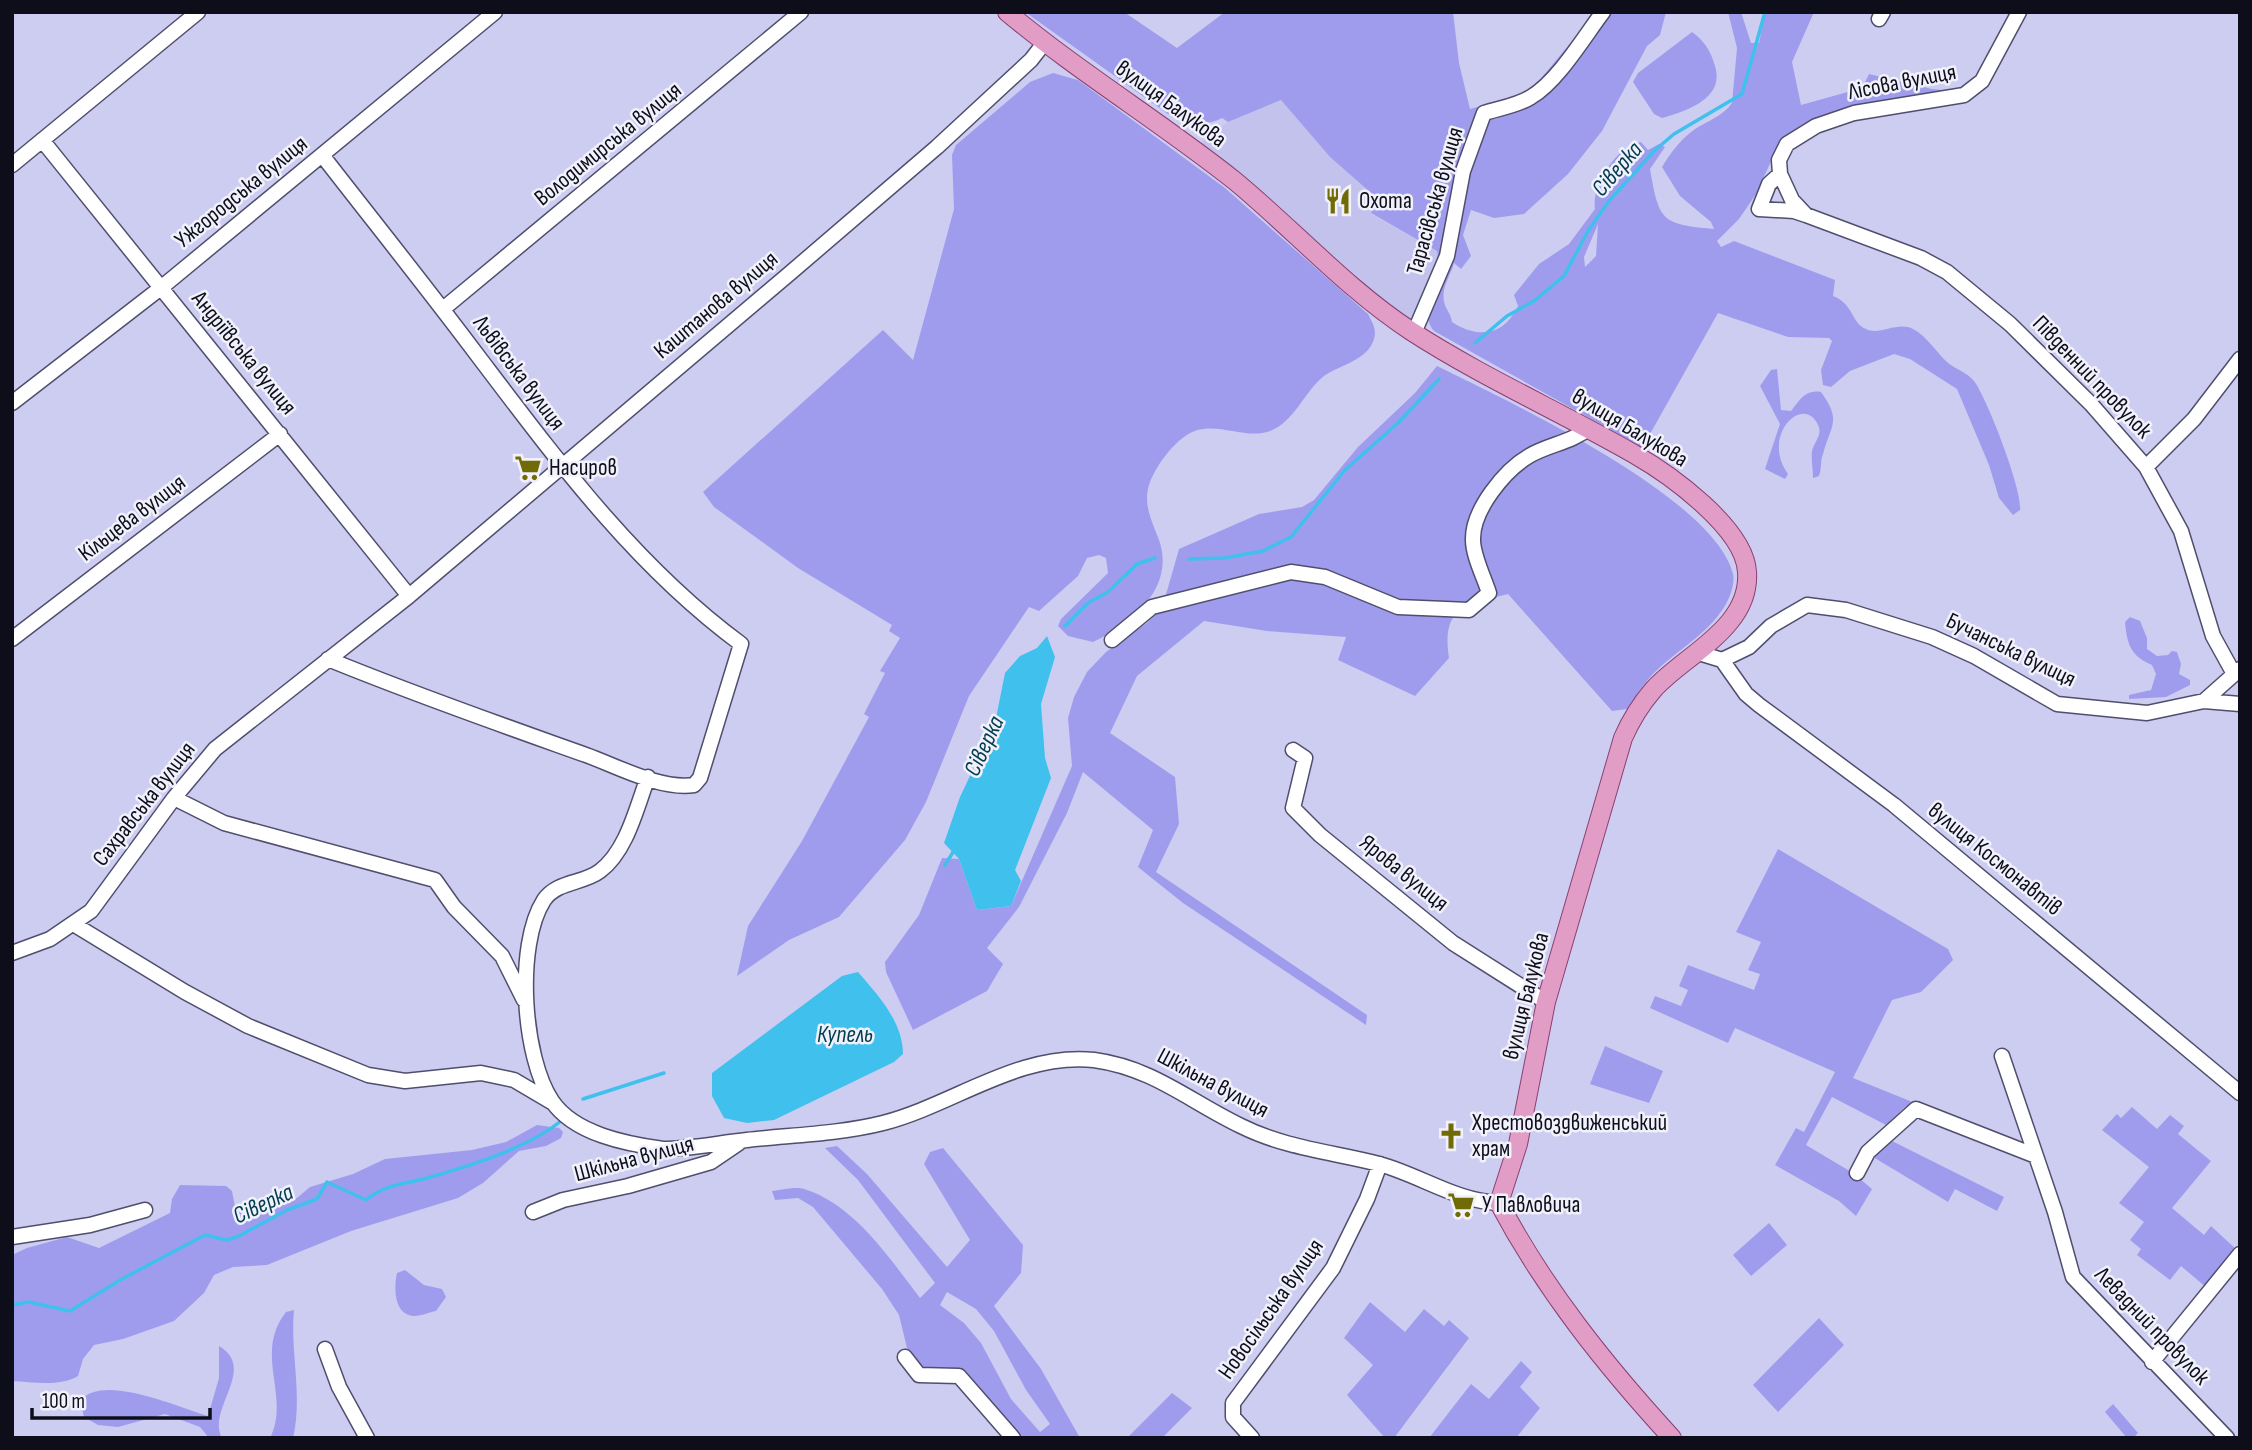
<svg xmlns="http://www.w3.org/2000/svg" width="2252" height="1450" font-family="'Sofia Sans Condensed',sans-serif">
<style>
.built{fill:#c2c2ed}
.green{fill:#a09ced;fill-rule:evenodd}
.water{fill:#3fc0ed}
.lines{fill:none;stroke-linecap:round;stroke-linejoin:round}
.stream{stroke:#3fc0ed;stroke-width:3.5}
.minor-casing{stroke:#4f4e6d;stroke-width:17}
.major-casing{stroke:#8a4071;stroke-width:20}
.minor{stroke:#fff;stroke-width:14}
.major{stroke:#e19dc6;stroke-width:18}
.labels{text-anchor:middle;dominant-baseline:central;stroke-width:5;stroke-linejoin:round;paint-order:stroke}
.street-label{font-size:23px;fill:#0e0e1a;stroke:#f1f1fc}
.poi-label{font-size:23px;fill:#0e0e1a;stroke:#f1f1fc;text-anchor:start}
.water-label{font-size:24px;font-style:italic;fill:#023d4f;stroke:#f1f1fc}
</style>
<rect width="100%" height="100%" fill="#cdcdf2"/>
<path class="built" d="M1281,100l49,57 48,42 -7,15 66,37 1,8 -25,64 -51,-38 -163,-141 29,-22z"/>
<path class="green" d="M1025,12h99l53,36 48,-36h228l6,51 11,46 59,-16 67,-81h70l-6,23 -13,11 -45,85 -34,43 -44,40 -30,4 -23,-8 -8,25 8,21 -10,13 -7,-6c-3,12 -13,25 -10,38 1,8 7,12 8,21 26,17 52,14 66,-16l-4,-11 25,-31 30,-20 26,-35c-4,-23 22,-64 46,-67l7,8 11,-6 6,3 -15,22c9,53 12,55 64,60l-3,-7 -31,-26 -18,-29c9,-15 19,-28 33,-38 13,-8 29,-14 37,-26l5,-55 -9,-36h13l10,31h8l6,-31h49l-22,50 9,43 61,-17 7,-14 63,15 31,3 -87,11 -102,52 -18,39 -17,25 -22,22 4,6 13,-6 101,39 -2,16c21,8 18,27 33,33 14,7 31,-8 47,0 14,7 23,23 34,33 8,7 20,10 27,19 13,17 49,110 46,129l-7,5 -14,-17 -10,-33 -32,-76 -47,-30 -16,-5 -44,17 -19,16 -8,-2 -2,-15 11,-29 -3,-3 -41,-1 -70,-24 -77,137 -25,-17 -182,-102c-15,-16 0,-53 4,-72l-1,-8 -66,-38 7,-14 -48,-42 -49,-57 -53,22 -6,-4c-19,10 -36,4 -54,-4zM1598,224l-2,32 -11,11 -1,-10z
M1692,32c11,8 18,17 22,31 13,34 -24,47 -52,55l-8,-4 -21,-32 5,-9z
M1053,73l25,7 147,108 143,126c4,8 9,15 6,25 -6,21 -34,26 -50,37 -21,16 -32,53 -62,57 -25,4 -54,-15 -78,4 -14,10 -32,34 -36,52 -4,18 5,35 11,51 17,48 -28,84 -66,102l-25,-6 -10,-10 3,-7 47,-46 -2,-15 -7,-3 -12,3 -9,18 -39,35 -10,-4 -60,89 -43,106 -21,38 -66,77 -50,23 -52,36 11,-50 54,-85 67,-124 -5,-3 21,-41 -5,-2 20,-33 -11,-7 3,-6 -94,-57 -84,-61 -11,-15 180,-162 30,30 41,-151 -2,-54 4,-10 74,-63z
M1437,366c71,35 277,131 296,208 2,7 -2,20 -5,26 -15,31 -48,48 -72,71 -11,10 -20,26 -29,38l-15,2 -104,-117c-42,11 -67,12 -59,64l-34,38 -77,-36 8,-23 -79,-6 -63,-10 -67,55 -27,57 65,44 4,47 -23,48 211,143 -1,10 -183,-122 -45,-36 15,-37 -70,-58 -16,41 -48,94 -32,41 16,16 -16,27 -74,39 -27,-58 -1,-10 34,-47 23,-57 17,1 18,51 34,-4 61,-140 -4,-48 6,-21 13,-25 19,-20 42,-30 15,-17 16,-56 80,-35 43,-7 12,-7 44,-53 57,-54z
M1777,369l4,41 10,1c9,-11 14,-22 30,-19 21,29 10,32 2,62 -3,7 -1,14 -4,22l-6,2c0,-8 -2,-19 -1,-27 2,-9 11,-16 6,-26 -14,-32 -58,10 -30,49l-3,5 -20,-10 15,-45 -20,-38 11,-16z
M2130,617l10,4 7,17v11l10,7 11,-1 4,-4 5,1 4,12 -2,10 11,6v5l-24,12 -37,2v-4l22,-5 5,-16 -4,-9c-21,-9 -25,-20 -27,-43z
M1778,849l170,100 5,11 -32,32 -29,8 -39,78 62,25 -10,4 -19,18 -54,-28 -26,48 47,28 19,16 -16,27 -17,-15 -64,-36 21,-37 8,4 31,-60 -100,-44 -7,15 -78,-35 5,-12 26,10 7,-16 -9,-4 9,-21 66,25 6,-16 -12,-4 13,-28 -25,-10z
M1605,1046l58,25 -14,32 -59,-19z
M2132,1107l25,22 13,-14 14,11 -6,8 33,27 -39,47 32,27 7,-9 26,24 -30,38 -26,-22 -11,14 -33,-25 4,-6 -11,-9 14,-18 -25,-19 30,-36 -47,-37 15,-16 4,4z
M537,1125l22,3 4,4 -2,6 -15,8 -27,5 -36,32 -25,15 -107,33 -84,34 -34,2 -19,8 -10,18 -30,28 -51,18 -29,6 -11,14 -5,17c-19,11 -45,6 -66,5v-126l15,-7 40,-11 32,11 71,-35 2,-14 8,-14 46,1 6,5 3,16 62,-9 13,-11 43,-13 32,-15 87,-9 34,-8z
M1892,1141l112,56 -7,14 -42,-22 -7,13 -75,-45z
M837,1146l30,28 80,93 23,-27 -46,-76 6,-12 13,-4 80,97 -2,28 -27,33 47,63 39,69h-63l-51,-60 -45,-7 -13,-19 -9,-37 -17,-26 -69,-82 -15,-9 -23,2 -3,-9c9,-1 23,-5 32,-2 50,15 86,70 116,109l15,-15 -77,-103 -33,-32zM947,1292l29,17 18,22 32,59 24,34 -10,8 -29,-33 -30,-56 -17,-20 -24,-18z
M1769,1223l18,22 -36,31 -18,-21z
M405,1270l19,15 18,4 4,8 -10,14c-6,1 -15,5 -22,5 -21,-1 -20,-30 -17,-43z
M1370,1302l35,30 19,-23 20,17 5,-6 20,18 -75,100h-9l-38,-43 26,-30 -29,-27z
M294,1310c-4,43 9,85 -1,128h-23c21,-42 -17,-84 16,-126z
M1819,1318l25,27 -66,67 -25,-27z
M219,1346c39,23 -13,63 3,92h-13l-9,-11 -35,-13 -47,13 -20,-2 -14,-8 -4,-16c22,-29 100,7 128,15l11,-38z
M1521,1361l11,11 -12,15 20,21 -24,30h-87l42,-54 18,15z
M1172,1393l20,15 -30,30h-35z
M2113,1404l25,29 -5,5h-6l-22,-26z"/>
<path class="water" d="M1047,636l8,21 -14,47 4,54 6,20 -36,92 6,11 -10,25 -34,4 -18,-51 -15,-16 16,-46 35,-74 10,-50 15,-17 17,-8z
M858,972c20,23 45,50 45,82l-9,8 -120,58 -27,3 -23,-5 -12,-22v-23l130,-97z"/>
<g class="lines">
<path class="stream" d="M1475,343l32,-27 27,-15 30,-25 24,-45 21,-30 45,-50 20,-17 68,-40 23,-82
M1189,559l35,-1 39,-7 28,-14 53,-66 54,-48 41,-44
M1065,626l23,-23 20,-11 29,-28 18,-6
M945,865l10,-16
M583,1099l81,-26
M12,1305l17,-3 41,9 52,-32 83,-44 22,5 12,-4 48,-26 30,-11 10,-17 39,18c20,-17 41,-16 65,-23 41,-12 97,-29 130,-56"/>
<g class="minor-casing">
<path id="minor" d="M1879,19l4,-7
M42,140l367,456
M322,155c52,67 105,133 156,201 79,104 157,210 263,288l-41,134 -6,7c-34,5 -77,-19 -108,-30 -87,-31 -173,-61 -258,-96
M12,165l186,-153
M1780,174l-1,-14 8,-16 29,-18 38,-13 110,-18 18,-14 37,-69
M1806,215l-14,-15 -12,-26 -11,10 -10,25 35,2 12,4 115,43 26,14 63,52 81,80 55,63 35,64 32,105 21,38
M443,309l358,-297
M1410,330l7,-4 30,-70 16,-85 21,-58c16,-5 33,-7 47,-16 27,-16 53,-60 72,-85
M12,403l150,-116 333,-275
M2146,467l48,-48 46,-60
M12,639l268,-205
M1112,640l40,-33 139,-35 34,5 73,30 71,3 20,-17c-5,-16 -16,-37 -16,-53 -1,-30 32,-70 56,-84 20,-12 42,-13 60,-28
M1699,653l23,7 27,-13 22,-21 36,-21 39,5 86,27 42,19 83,48 90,9 57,-12 36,3
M1722,660l24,34 13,11 135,100 346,288
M2204,701l36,-32
M1293,750l12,8 -12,50 27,27 133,108 93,59
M648,777c-11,29 -21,74 -48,94 -17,13 -43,10 -56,29 -29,45 -21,158 8,201 22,33 75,43 111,48 28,0 55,-6 84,-9 45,-5 92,-6 136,-17 70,-18 136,-71 211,-63 59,8 95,41 147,66 44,22 91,26 138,38 41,11 76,37 120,39
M174,798l50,25 211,57 19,27 48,49 22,44
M75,925l110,67 63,34 120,49 37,6 76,-8 33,7 39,23
M12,953l38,-14 41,-28 83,-113 41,-49 194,-153 380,-322 148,-127 94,-87 14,-18
M2002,1056l53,156 18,65 154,161
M1857,1173l11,-21 48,-43 120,47
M533,1212l30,-12 65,-14 83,-24 28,-19
M12,1237l78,-12 55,-15
M325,1349l14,38 28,51
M905,1357l14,18 40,1 54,62
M2152,1362l88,-108
M1252,1438l-19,-21v-14l100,-135 34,-69 13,-35"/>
</g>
<g class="major-casing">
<path id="major" d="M1007,12c73,61 154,110 228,169 58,48 113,109 176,150 71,46 150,81 223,123 35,20 111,74 113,118 4,56 -63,83 -94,118 -13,15 -22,30 -30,48l-77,264 -28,142 -19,59c46,87 107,163 173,235"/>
</g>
<use href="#minor" class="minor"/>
<use href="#major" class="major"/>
</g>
<defs>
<g id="restaurant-bare" transform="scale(2.1)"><path d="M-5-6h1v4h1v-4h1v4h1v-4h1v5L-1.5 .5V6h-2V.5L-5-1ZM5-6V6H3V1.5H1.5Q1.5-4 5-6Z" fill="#716b06" stroke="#f1f1fc" stroke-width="2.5" paint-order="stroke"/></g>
<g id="supermarket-bare" transform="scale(2.1)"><path d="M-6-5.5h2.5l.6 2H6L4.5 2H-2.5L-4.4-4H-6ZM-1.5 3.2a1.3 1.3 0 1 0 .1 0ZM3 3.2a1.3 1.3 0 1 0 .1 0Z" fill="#716b06" stroke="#f1f1fc" stroke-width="2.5" paint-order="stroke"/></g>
<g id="church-bare" transform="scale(2.1)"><path d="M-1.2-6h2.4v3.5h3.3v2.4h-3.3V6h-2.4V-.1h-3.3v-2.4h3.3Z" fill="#716b06" stroke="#f1f1fc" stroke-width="2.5" paint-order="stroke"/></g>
</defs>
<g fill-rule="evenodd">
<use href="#restaurant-bare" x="1338" y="201"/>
<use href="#supermarket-bare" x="528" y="468"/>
<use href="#church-bare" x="1451" y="1136"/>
<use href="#supermarket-bare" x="1461" y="1205"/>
</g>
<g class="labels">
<g class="street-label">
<text transform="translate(1902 82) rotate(-11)">Лісова вулиця</text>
<text transform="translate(1171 104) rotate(36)">вулиця Балукова</text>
<text transform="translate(608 144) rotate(-39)">Володимирська вулиця</text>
<text transform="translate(241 192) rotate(-39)">Ужгородська вулиця</text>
<text transform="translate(1435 201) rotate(-74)">Тарасівська вулиця</text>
<text transform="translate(716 305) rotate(-40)">Каштанова вулиця</text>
<text transform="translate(244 353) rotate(51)">Андріївська вулиця</text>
<text transform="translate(519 373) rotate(53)">Львівська вулиця</text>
<text transform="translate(2092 377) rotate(46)">Південний провулок</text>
<text transform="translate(1630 428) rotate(31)">вулиця Балукова</text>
<text transform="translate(132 518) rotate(-37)">Кільцева вулиця</text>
<text transform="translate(2011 650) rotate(26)">Бучанська вулиця</text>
<text transform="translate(144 804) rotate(-52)">Сахравська вулиця</text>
<text transform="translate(1995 859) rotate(39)">вулиця Космонавтів</text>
<text transform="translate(1404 873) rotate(39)">Ярова вулиця</text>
<text transform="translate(1526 996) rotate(-76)">вулиця Балукова</text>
<text transform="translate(1213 1083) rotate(28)">Шкільна вулиця</text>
<text transform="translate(634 1159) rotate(-15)">Шкільна вулиця</text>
<text transform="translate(1271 1309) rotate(-55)">Новосільська вулиця</text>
<text transform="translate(2152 1326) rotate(46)">Левадний провулок</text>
</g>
<g class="poi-label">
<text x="1359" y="201">Охота</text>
<text x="549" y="468">Насиров</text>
<text x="1472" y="1123">Хрестовоздвиженський<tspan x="1472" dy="26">храм</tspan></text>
<text x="1482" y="1205">У Павловича</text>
</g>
<g class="water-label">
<text transform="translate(1617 169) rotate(-49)">Сіверка</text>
<text transform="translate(984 746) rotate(-65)">Сіверка</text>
<text x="845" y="1034">Купель</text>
<text transform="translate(263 1204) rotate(-25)">Сіверка</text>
</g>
</g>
<rect width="2252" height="1450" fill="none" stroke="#0e0e1a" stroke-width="28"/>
<path d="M32 1408v10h178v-10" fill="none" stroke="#0e0e1a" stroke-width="3.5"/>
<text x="42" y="1408" font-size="21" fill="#0e0e1a" stroke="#f1f1fc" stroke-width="5" paint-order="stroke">100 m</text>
</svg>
